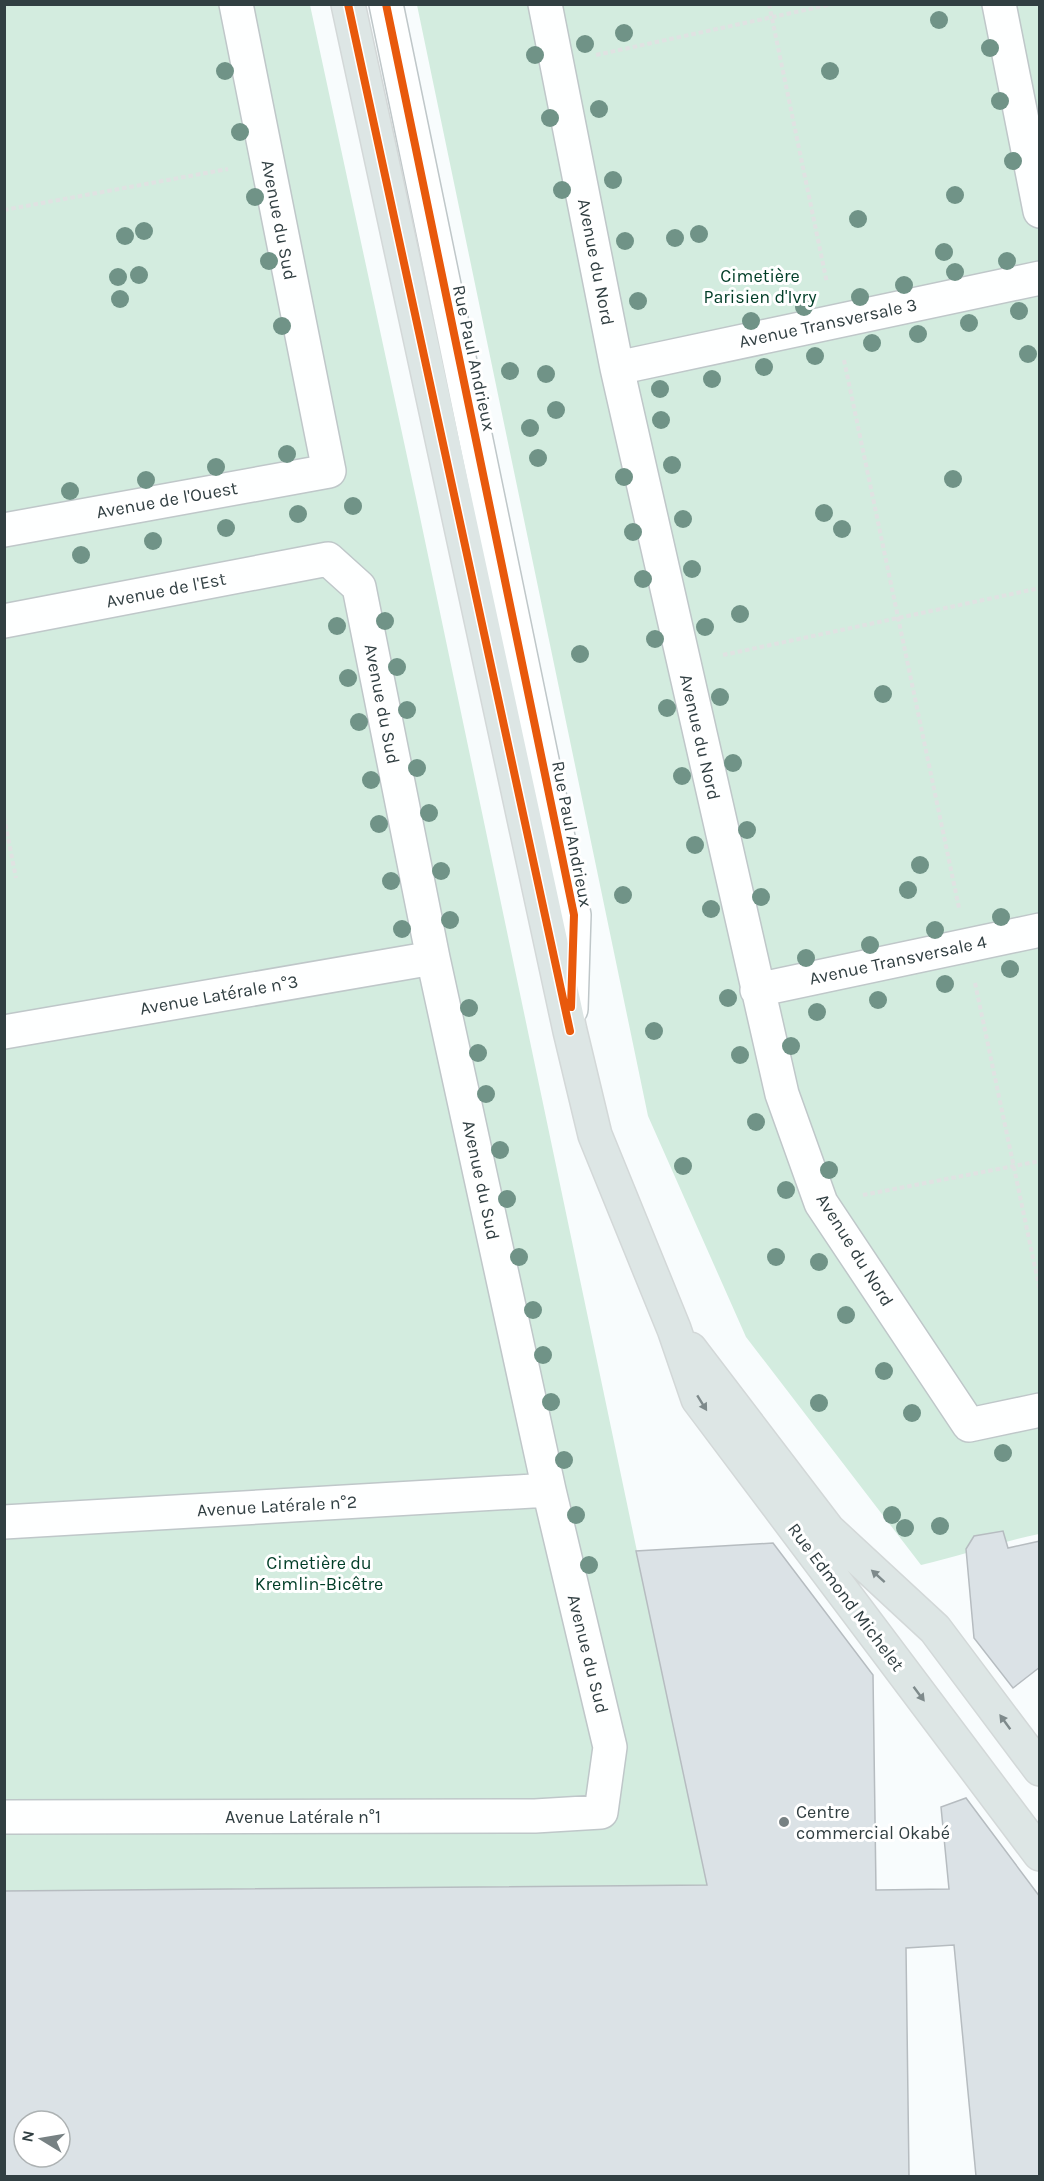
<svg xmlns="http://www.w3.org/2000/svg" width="1044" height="2181" font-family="Karla,sans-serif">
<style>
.green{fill:#d3ecdf}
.building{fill:#dbe2e6;stroke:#b6bcc0;stroke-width:1.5;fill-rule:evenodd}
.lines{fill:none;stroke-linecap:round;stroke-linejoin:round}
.minor-casing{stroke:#bfc7c9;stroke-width:36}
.major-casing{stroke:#d3d8d8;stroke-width:36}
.path{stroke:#e0e2e2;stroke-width:4;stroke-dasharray:4.5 3;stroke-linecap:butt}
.minor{stroke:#feffff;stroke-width:33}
.major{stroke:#dde6e5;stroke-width:33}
.cycleway-casing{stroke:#fff;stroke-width:11}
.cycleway{stroke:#e8590c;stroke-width:8}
.tree{fill:#709387}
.oneway{fill:#7e8a8b}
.poi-dot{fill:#778183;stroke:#fff;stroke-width:2}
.labels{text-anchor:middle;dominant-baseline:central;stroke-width:6;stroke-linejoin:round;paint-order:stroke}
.street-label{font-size:18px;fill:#313f42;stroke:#fff}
.park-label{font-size:18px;fill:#003d27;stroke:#fff}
.poi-label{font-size:18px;fill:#313f42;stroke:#fff;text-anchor:start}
</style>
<rect width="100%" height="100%" fill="#f8fcfd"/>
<path class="green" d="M4,5h306l106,493 291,1387 -702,6z
M417,5h622v1529c-39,8 -78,22 -118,31l-175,-228 -98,-221z"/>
<path class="building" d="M1003,1531l5,17 32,-7v126l-27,21 -39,-50 -8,-89 8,-13z
M773,1543l100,132 3,215 73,-1 -8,-82 25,-9 74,99v279h-64l-22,-231 -48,3 3,228h-905v-285l703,-6 -71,-334zM24,2121h36v36h-36z"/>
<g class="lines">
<g class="minor-casing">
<path id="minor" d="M386,4l188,911 -3,94
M545,4l72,364 165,726 39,109 148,222 71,-15
M999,4l41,207
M617,368l423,-90
M4,530l325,-59 -93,-467
M4,621l324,-62 31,28 74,371 116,532 61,257 -9,65 -66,4 -531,1
M757,990l283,-60
M4,1032l429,-74
M4,1522l545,-32"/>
</g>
<g class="major-casing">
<path id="major" d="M348,4l222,1027 25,104 79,194 24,70 342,455
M690,1349l138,181 107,99 105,140"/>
</g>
<path class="path" d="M769,4l58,279
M596,55l237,-51
M4,210l224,-41
M844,360l115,548
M723,655l317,-67
M4,817l12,61
M975,983l65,308
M863,1195l177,-34"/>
<use href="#minor" class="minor"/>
<use href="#major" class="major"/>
<g class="cycleway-casing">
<path id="cycleway" d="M348,4l222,1027
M386,4l188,911 -3,92"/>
</g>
<use href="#cycleway" class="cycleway"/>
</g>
<g class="tree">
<circle cx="939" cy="20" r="9"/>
<circle cx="624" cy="33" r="9"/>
<circle cx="585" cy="44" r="9"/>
<circle cx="990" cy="48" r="9"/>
<circle cx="535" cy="55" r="9"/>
<circle cx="225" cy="71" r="9"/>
<circle cx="830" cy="71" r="9"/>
<circle cx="1000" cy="101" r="9"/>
<circle cx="599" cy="109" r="9"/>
<circle cx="550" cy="118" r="9"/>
<circle cx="240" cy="132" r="9"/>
<circle cx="1013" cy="161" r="9"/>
<circle cx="613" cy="180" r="9"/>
<circle cx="562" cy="190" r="9"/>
<circle cx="955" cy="195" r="9"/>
<circle cx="255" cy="197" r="9"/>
<circle cx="858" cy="219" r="9"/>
<circle cx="144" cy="231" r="9"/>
<circle cx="699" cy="234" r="9"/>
<circle cx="125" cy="236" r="9"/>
<circle cx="675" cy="238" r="9"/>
<circle cx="625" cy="241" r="9"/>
<circle cx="944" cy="252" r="9"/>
<circle cx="269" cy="261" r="9"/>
<circle cx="1007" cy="261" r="9"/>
<circle cx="955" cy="272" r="9"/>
<circle cx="139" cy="275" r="9"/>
<circle cx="118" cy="277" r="9"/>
<circle cx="904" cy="285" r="9"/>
<circle cx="860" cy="297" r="9"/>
<circle cx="120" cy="299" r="9"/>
<circle cx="638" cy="301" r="9"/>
<circle cx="804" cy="307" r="9"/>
<circle cx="1019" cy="311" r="9"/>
<circle cx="751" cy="321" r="9"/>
<circle cx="969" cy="323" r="9"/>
<circle cx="282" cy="326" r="9"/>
<circle cx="918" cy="334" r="9"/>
<circle cx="872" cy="343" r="9"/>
<circle cx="1028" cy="354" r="9"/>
<circle cx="815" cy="356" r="9"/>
<circle cx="764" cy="367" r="9"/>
<circle cx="510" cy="371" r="9"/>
<circle cx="546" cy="374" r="9"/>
<circle cx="712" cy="379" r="9"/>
<circle cx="660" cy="389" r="9"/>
<circle cx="556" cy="410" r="9"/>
<circle cx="661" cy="420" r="9"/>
<circle cx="530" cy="428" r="9"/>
<circle cx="287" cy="454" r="9"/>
<circle cx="538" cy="458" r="9"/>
<circle cx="672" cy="465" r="9"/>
<circle cx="216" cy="467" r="9"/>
<circle cx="624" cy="477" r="9"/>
<circle cx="953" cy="479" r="9"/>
<circle cx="146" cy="480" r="9"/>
<circle cx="70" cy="491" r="9"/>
<circle cx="353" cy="506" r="9"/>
<circle cx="824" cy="513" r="9"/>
<circle cx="298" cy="514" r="9"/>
<circle cx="683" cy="519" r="9"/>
<circle cx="226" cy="528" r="9"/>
<circle cx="842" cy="529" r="9"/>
<circle cx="633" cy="532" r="9"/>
<circle cx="153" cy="541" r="9"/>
<circle cx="81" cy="555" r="9"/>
<circle cx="692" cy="569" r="9"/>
<circle cx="643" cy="579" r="9"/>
<circle cx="740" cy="614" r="9"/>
<circle cx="385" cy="621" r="9"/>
<circle cx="337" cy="626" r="9"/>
<circle cx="705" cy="627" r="9"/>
<circle cx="655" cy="639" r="9"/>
<circle cx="580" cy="654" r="9"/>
<circle cx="397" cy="667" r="9"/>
<circle cx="348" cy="678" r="9"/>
<circle cx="883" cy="694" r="9"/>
<circle cx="720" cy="697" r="9"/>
<circle cx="667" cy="708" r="9"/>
<circle cx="407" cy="710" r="9"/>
<circle cx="359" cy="722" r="9"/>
<circle cx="733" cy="763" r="9"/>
<circle cx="417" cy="768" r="9"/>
<circle cx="682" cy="776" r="9"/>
<circle cx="371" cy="780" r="9"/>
<circle cx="429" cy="813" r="9"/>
<circle cx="379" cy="824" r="9"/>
<circle cx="747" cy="830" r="9"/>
<circle cx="695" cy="845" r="9"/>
<circle cx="920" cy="865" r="9"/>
<circle cx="441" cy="871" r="9"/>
<circle cx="391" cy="881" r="9"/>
<circle cx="908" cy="890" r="9"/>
<circle cx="623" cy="895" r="9"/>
<circle cx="761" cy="897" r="9"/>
<circle cx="711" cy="909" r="9"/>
<circle cx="1001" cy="917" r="9"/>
<circle cx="450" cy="920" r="9"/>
<circle cx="402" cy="929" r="9"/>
<circle cx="935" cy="930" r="9"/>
<circle cx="870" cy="945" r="9"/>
<circle cx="806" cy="958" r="9"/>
<circle cx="1010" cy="969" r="9"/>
<circle cx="945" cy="984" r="9"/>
<circle cx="728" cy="998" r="9"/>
<circle cx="878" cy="1000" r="9"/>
<circle cx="469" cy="1008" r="9"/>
<circle cx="817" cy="1012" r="9"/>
<circle cx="654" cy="1031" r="9"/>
<circle cx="791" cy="1046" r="9"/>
<circle cx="478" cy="1053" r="9"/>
<circle cx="740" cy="1055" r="9"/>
<circle cx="486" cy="1094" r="9"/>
<circle cx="756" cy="1122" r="9"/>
<circle cx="500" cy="1150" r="9"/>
<circle cx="683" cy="1166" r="9"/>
<circle cx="829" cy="1170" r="9"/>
<circle cx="786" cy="1190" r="9"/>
<circle cx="507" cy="1199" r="9"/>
<circle cx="519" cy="1257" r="9"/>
<circle cx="776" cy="1257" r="9"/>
<circle cx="819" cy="1262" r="9"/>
<circle cx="533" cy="1310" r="9"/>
<circle cx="846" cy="1315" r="9"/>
<circle cx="543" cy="1355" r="9"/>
<circle cx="884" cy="1371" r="9"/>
<circle cx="551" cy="1402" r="9"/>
<circle cx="819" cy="1403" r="9"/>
<circle cx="912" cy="1413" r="9"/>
<circle cx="1003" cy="1453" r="9"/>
<circle cx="564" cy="1460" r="9"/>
<circle cx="576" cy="1515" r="9"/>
<circle cx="892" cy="1515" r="9"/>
<circle cx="940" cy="1526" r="9"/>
<circle cx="905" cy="1528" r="9"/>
<circle cx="589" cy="1565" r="9"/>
</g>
<defs><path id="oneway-solid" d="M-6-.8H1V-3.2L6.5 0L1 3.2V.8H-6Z" transform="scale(1.5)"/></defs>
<g class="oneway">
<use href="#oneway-solid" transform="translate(702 1403) rotate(58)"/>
<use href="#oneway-solid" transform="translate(878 1576) rotate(-138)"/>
<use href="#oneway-solid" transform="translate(919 1694) rotate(53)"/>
<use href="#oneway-solid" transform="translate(1005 1722) rotate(-126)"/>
</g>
<circle class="poi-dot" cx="784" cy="1822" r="6"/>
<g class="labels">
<g class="street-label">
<text transform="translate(279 220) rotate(79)">Avenue du Sud</text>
<text transform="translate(596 262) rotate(79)">Avenue du Nord</text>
<text transform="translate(828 323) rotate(-12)">Avenue Transversale 3</text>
<text transform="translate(474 358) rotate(78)">Rue Paul Andrieux</text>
<text transform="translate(167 500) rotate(-10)">Avenue de l'Ouest</text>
<text transform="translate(166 590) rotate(-11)">Avenue de l'Est</text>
<text transform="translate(382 704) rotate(79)">Avenue du Sud</text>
<text transform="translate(700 737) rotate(77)">Avenue du Nord</text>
<text transform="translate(572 834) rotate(79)">Rue Paul Andrieux</text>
<text transform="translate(898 960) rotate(-12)">Avenue Transversale 4</text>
<text transform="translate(219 995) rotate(-10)">Avenue Latérale n°3</text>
<text transform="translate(481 1180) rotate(78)">Avenue du Sud</text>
<text transform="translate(855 1250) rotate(58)">Avenue du Nord</text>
<text transform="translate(277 1506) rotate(-3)">Avenue Latérale n°2</text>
<text transform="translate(846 1597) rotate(53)">Rue Edmond Michelet</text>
<text transform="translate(588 1654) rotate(76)">Avenue du Sud</text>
<text x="303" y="1817">Avenue Latérale n°1</text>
</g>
<g class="park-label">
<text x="760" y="276">Cimetière<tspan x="760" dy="21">Parisien d'Ivry</tspan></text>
<text x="319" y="1563">Cimetière du<tspan x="319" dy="21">Kremlin-Bicêtre</tspan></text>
</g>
<g class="poi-label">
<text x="796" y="1812">Centre<tspan x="796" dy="21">commercial Okabé</tspan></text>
</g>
</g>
<rect width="1044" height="2181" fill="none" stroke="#313f42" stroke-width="12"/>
<g transform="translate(42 2139) rotate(281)"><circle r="28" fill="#ffffff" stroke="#adb2b3" stroke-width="1.5"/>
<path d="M0-4.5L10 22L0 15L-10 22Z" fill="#778183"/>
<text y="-9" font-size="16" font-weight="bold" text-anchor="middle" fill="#313f42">N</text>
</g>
</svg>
